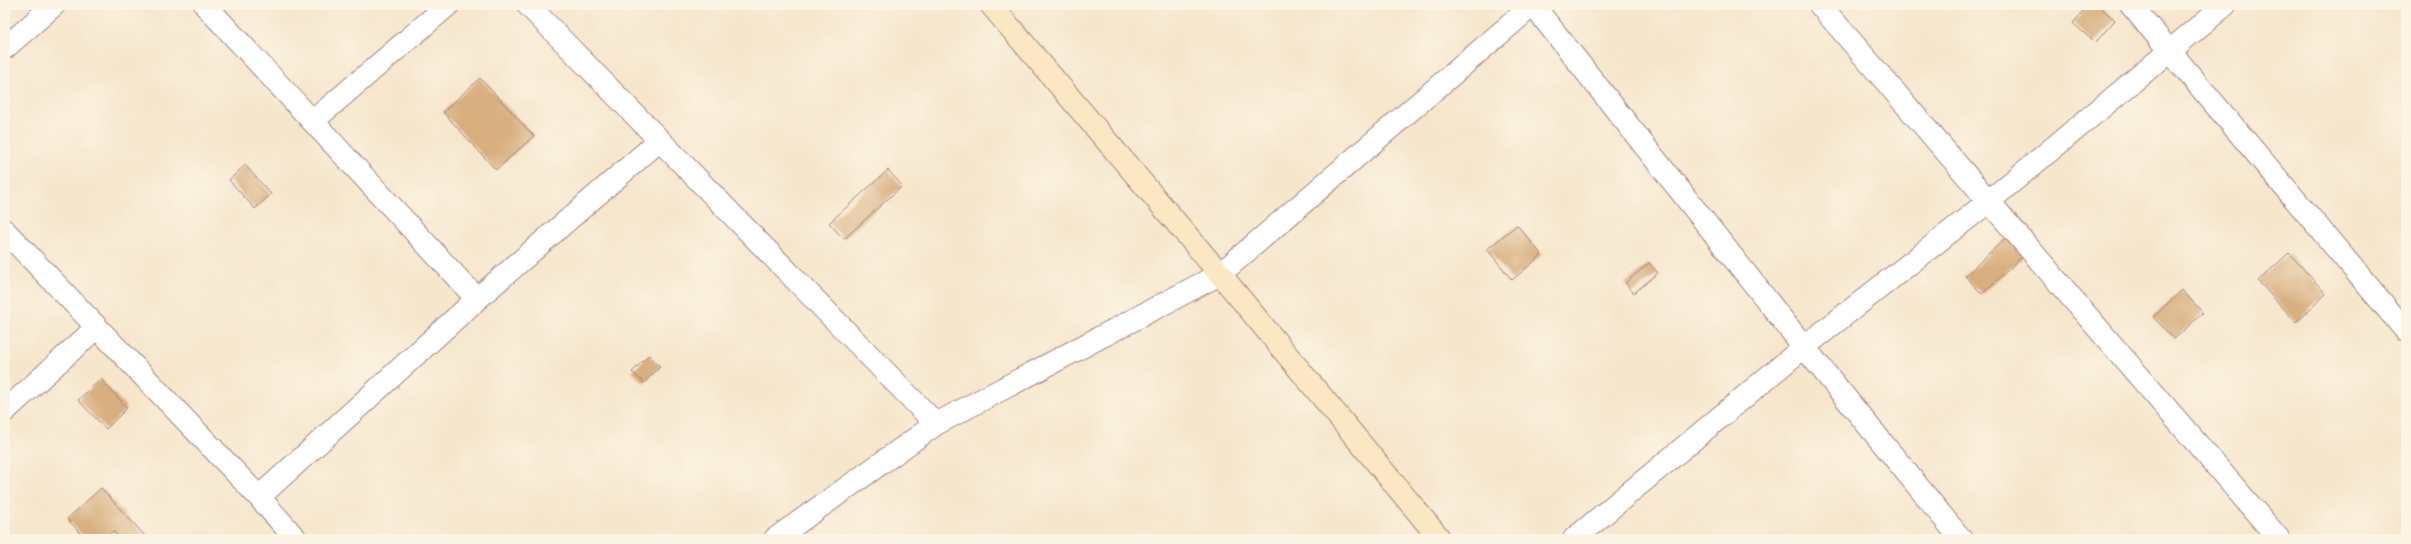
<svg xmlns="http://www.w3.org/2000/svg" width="2411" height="544" font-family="Alegreya,serif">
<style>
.building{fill:#d8af7f}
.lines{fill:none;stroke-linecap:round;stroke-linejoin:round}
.street-casing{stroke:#a0827c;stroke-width:24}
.secondary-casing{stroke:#a0827c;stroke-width:24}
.street{stroke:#fff;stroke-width:22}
.secondary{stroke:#fbe7c3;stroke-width:22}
</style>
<rect width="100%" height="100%" fill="#fcf5e5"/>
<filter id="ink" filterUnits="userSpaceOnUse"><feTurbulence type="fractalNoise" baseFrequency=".025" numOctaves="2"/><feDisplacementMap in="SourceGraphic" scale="8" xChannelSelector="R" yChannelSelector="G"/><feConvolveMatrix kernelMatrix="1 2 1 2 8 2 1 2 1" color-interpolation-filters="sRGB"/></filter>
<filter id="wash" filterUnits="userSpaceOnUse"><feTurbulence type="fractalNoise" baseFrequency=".012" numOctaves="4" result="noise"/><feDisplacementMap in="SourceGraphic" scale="16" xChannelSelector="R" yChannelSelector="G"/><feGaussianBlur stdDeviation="0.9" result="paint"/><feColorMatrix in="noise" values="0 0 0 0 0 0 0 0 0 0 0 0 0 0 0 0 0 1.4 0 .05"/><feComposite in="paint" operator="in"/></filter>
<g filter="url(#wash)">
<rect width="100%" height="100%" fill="#f6e6cc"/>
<g id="blocks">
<path class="building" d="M2089,5h9l17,15 -20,23 -22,-20z
M480,78l54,58 -38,34 -53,-58z
M245,165l26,29 -16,15 -26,-29z
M888,170l14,16 -58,53 -15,-16z
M1517,225l25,30 -30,25 -25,-31z
M2017,227l17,19 -52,48 -17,-18z
M2289,253l37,41 -30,28 -38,-41z
M1649,263l9,10 -24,20 -9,-10z
M2182,290l21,23 -29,26 -21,-22z
M649,355l11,12 -16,16 -12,-11z
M101,379l26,29 -21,21 -28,-29z
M101,488l46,50 -1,1h-26l-7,-8 -9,8h-18l-19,-20z"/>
</g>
</g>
<g filter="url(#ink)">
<use href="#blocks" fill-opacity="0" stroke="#a0827c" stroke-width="1"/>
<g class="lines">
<g class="street-casing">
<path id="street" d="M205,5l272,294
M528,5l408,419
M1533,5l271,342 157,192
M1820,5l459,534
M2131,5l275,326
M5,48l49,-43
M313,121l135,-116
M5,231l254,266 37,42
M5,411l92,-84
M259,497l218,-198 183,-159
M775,539l161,-115 284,-150 313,-269
M1574,539l230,-192 184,-145 237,-197"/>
</g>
<g class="secondary-casing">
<path id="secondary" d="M991,5l229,269 220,265"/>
</g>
<use href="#street" class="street"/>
<use href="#secondary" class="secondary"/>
</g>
</g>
<rect width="2411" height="544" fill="none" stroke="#fcf5e5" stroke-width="20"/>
</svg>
